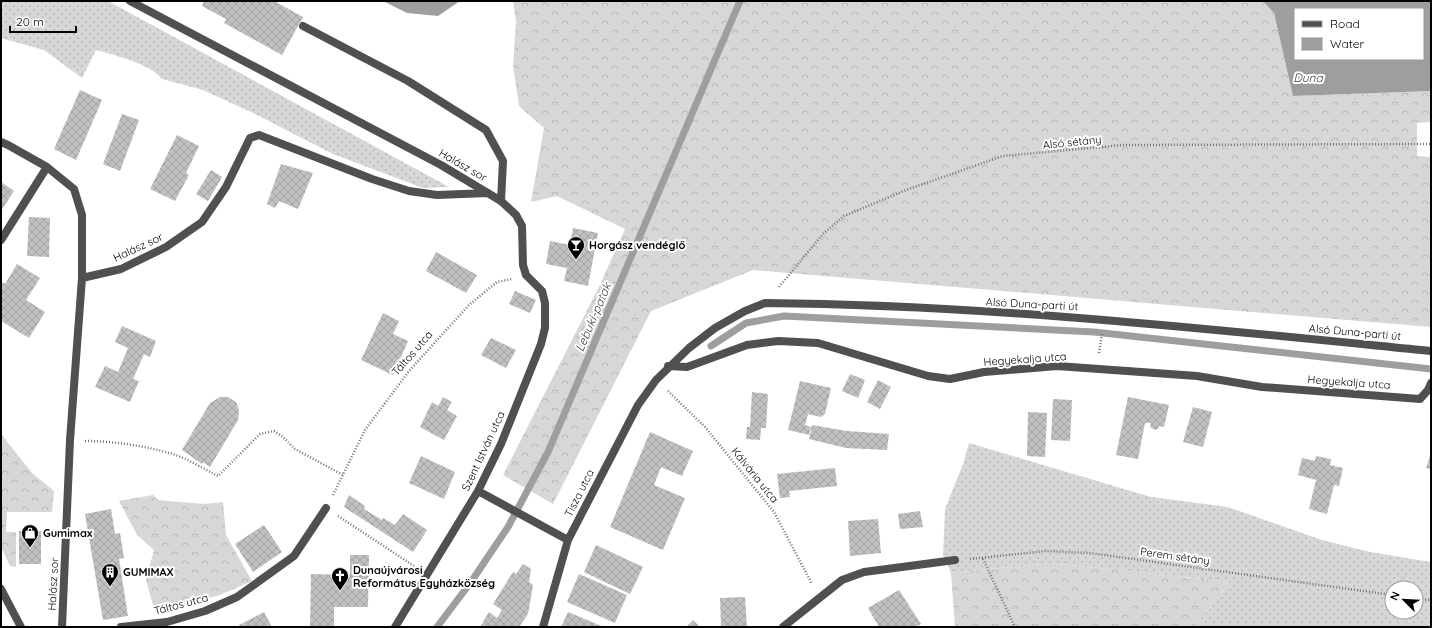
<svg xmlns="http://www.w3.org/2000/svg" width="1432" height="628" font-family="Quicksand,sans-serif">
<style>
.grass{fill:url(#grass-dots);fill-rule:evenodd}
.forest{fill:url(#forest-crowns)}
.water{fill:#9e9e9e;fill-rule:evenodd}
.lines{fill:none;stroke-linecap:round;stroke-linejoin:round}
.stream{stroke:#9e9e9e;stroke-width:7}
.building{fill:url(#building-cross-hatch)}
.path{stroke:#727272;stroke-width:2.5;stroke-dasharray:1 2;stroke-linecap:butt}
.service{stroke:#505050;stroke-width:8}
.minor{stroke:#505050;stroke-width:8}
.tertiary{stroke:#505050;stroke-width:8}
.labels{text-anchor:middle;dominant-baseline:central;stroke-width:4;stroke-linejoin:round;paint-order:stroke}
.street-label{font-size:11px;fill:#000;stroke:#fff}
.poi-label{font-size:11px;font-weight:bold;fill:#000;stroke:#fff;text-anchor:start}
.water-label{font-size:12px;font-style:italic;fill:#3f3f3f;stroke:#fff}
</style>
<defs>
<pattern id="grass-dots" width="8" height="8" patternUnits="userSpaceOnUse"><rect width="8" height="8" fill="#d7d7d7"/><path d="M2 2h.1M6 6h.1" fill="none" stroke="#b7b7b7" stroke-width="1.8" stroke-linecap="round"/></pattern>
<pattern id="forest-crowns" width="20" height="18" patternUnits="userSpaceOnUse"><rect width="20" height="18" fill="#d7d7d7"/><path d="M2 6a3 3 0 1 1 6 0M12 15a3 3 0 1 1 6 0" fill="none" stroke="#b7b7b7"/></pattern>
<pattern id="building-cross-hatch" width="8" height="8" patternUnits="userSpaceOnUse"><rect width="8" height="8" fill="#c0c0c0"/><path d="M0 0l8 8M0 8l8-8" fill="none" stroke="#a3a3a3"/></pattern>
</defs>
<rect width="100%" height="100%" fill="#fff"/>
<path class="grass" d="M1,1h107l341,186 -26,1 -90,-34 -80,-41 -50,-23 -41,-11c-11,-15 -48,-24 -66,-29l-14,28 -38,-28 -43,-12z
M969,443l182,54 77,10 94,33 48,12 61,10v65h-237l36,-45 -179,-19 -100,10 -8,-18 2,-46 18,-45zM1392,588h24v24h-24z"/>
<path class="forest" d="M513,1h750l11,12 19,83 138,-5v31l-14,1v33l14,1v170l-678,-57 -102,41 -98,193 -50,-29 95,-186 27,-60 -68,-33 -26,6 13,-74 -25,-22 -6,-41 3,-44z
M1,434l31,39 22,18 -2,21h-45l-1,20h10v35l-6,-1 -9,-19z
M153,495l5,5 46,4 19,-2 3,33 26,46 -32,14 -65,17 -9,-32 8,-30 -17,-15 -18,-34z
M1051,563l179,19 -36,45h-239l-4,-54z"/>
<path class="water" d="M383,1h77l-22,15 -31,-3z
M1263,1h168v90l-138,5 -19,-83zM1295,9h128v50h-128z"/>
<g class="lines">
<path class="stream" d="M711,346l35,-23 38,-7 310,16 337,37
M437,627l34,-45 37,-55 40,-75 192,-451"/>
</g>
<path class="building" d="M204,1h70l29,16 -21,38 -58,-32 2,-4 -24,-13z
M80,90l22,10 -26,60 -22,-11z
M122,114l17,6 -19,51 -17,-7z
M177,135l22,11 -13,27 3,2 -14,26 -25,-12z
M281,164l32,9 -15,36 -19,-8 -4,7 -8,-4z
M211,170l11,7 -14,24 -12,-7z
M1,182l13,9 -13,20z
M29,217l21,1 -1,39 -22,-1z
M573,228l25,5 -10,53 -24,-5 3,-13 -21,-4 4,-23 20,4z
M436,252l41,23 -11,18 -40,-22z
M17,264l23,14 -14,22 19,12 -16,26 -28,-17v-39l4,2z
M515,291l21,9 -6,13 -21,-9z
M383,313l16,8 -6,13 15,7 -15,34 -32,-15z
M122,326l34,15 -6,16 -6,-3 -11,25 6,2 -9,21 -35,-15 10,-21 13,6 10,-24 -13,-6z
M491,338l25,12 -10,18 -25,-13z
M850,374l15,6 -7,18 -16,-7z
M878,380l13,7 -11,22 -13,-7z
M800,381l31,7 -6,26 -4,3 -13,-3 -3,11 6,2 -2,8 -21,-5z
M752,392l16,2 -2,34h-5l-1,12 -14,-1 1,-12h3z
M220,397h8l8,5 3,8 -1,10 -28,47 -7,-5 -1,2 -20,-14 28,-47z
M443,397l9,5 -5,8 10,6 -13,24 -24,-13 12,-25 6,4z
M1128,397l41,8 -5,22 -5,-1v2l-4,2 -5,-3 1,-4h-6l-7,36 -22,-4z
M1053,399l19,1 -2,41 -19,-1z
M1193,407l19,5 -9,35 -20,-5z
M1028,412l19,1 -2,44 -18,-1z
M812,425l35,6 42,3 -2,16 -41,-2 -37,-9z
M650,432l43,19 -11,25 -21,-9 -7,18 31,13 -22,52 -53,-23z
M1431,453v16l-5,-1z
M421,456l34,16 -11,27 -35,-16z
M1316,456l15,3 -1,6 13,3 -4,18 -5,-1 -7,29 -18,-5 7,-29 -18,-5 4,-17 13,3z
M835,468l2,18 -48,5 1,6 -10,1 -3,-24z
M349,495l16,11 -1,3 18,11 1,-2 12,7 8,-11 24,16 -14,22 -69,-45z
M111,509l4,25 5,-1 4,25 -5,1 9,57 -25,4 -18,-106z
M920,511l3,16 -23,2 -2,-15z
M878,519l3,34 -31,3 -2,-35z
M264,525l18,27 -29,20 -18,-28z
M19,531h22v33h-22z
M596,545l47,22 -13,27 -46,-22z
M350,555h19l-1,52h-34v20h-24l1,-53 39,1z
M523,564l8,5 -2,13 4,3 -5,29 -9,13h-39l9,-15 8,6 5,-8 -9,-6 20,-32 3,2z
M579,574l48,21 -12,28 -48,-21z
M899,590l22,34 -5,3h-37l-11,-19z
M745,597l2,30h-26l-1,-29z
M264,612l8,15h-32l-1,-2z
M568,612l36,15h-43z
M693,620l7,7h-14z"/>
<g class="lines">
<path class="path" d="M779,287l44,-53 21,-18 62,-26 97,-34 120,-11 308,-1
M1099,353l3,-19
M668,391l37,36 69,85 38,72
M85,441c30,0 60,5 88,13 15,5 31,15 45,22l42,-42 14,-3 9,6 12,12 48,26
M333,495l32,-65 44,-59 60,-66 28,-23 15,-3
M338,516l76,50
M970,559l76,-8 44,2 302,42
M983,559l32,68
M1416,599l15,1"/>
<path class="service" d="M303,26l105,55 78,49 17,31 -2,40"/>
<path class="minor" d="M130,1l311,164 60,36 15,14 6,11 1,39 3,10 16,16 3,12v25l-4,16 -40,100 -23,47 -83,136
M1,142l7,3 39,22 27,22 8,26v63l-12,162 -8,187
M1,240l46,-73
M82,278l39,-9 45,-22 36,-25 24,-35 24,-49 9,-3 113,44 37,12 28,4 51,-2
M668,366l19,1 60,-22 31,-4 40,2 110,33 22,3 34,-7 73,-6 140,10 65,11 158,12 8,-9 3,-7
M478,491l90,49
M121,627l46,-5 38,-11 32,-14 57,-41 32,-48
M543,627l25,-87 70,-135 18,-25 33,-32 26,-20 30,-17 20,-8c223,2 445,26 666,48
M783,627l59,-47 22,-8 91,-12"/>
<path class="tertiary" d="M1,589l20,38"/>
</g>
<defs>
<g id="bar-pin" transform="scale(0.9)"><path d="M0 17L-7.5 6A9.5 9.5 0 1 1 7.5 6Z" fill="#000" stroke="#fff"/><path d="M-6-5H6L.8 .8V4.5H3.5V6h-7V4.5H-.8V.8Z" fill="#fff"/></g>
<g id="shop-pin" transform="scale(0.9)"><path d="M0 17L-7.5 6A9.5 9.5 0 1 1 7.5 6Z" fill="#000" stroke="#fff"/><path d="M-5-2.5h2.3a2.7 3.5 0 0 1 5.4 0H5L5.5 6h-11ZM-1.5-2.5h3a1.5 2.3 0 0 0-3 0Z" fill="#fff"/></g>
<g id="building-pin" transform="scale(0.9)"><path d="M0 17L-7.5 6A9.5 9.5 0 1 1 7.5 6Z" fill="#000" stroke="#fff"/><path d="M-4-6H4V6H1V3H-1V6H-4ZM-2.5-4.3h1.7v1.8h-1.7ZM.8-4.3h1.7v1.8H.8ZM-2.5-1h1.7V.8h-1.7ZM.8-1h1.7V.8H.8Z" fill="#fff"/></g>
<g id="church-pin" transform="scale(0.9)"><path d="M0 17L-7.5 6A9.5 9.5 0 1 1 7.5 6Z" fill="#000" stroke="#fff"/><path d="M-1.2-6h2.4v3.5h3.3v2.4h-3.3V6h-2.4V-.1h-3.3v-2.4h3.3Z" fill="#fff"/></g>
</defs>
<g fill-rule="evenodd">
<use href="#bar-pin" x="576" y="245"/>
<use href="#shop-pin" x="30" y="533"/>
<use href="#building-pin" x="110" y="572"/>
<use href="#church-pin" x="340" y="576"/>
</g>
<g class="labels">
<g class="street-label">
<text transform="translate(1072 142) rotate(-6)">Alsó sétány</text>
<text transform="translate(463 165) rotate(30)">Halász sor</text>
<text transform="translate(138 247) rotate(-25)">Halász sor</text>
<text transform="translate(1032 304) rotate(3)">Alsó Duna-parti út</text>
<text transform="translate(1355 332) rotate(5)">Alsó Duna-parti út</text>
<text transform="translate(412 353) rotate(-49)">Táltos utca</text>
<text transform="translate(1025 359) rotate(-4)">Hegyekalja utca</text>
<text transform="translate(1349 382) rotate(4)">Hegyekalja utca</text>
<text transform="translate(483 451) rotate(-65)">Szent István utca</text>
<text transform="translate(755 475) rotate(51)">Kálvária utca</text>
<text transform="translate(579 493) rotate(-63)">Tisza utca</text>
<text transform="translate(1175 556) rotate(8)">Perem sétány</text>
<text transform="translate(53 584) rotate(-87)">Halász sor</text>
<text transform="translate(181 604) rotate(-15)">Táltos utca</text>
</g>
<g class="poi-label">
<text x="589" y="245">Horgász vendéglő</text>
<text x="43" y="533">Gumimax</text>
<text x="353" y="570">Dunaújvárosi<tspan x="353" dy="13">Református Egyházközség</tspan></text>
<text x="123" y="572">GUMIMAX</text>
</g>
<g class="water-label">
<text x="1308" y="77">Duna</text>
<text transform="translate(593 317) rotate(-67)">Lebuki-patak</text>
</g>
</g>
<rect width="1432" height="628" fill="none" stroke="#000000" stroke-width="4"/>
<rect x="1294" y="8" width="130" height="52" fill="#ffffff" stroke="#999999"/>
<rect x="1302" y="21" width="20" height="6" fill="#505050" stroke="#999999"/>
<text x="1330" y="28" font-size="12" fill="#000000">Road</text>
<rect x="1302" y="38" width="20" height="12" fill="#9e9e9e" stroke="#999999"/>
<text x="1330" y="48" font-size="12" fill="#000000">Water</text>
<g transform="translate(1404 600) rotate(294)"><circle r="19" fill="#ffffff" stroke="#999999"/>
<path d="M0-3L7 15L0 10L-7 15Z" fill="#000000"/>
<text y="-6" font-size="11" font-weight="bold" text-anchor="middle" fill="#000000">N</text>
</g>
<path d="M10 26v6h66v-6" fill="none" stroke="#000000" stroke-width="2"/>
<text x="16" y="26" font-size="12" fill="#000000" stroke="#ffffff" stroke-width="3" paint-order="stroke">20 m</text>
</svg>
